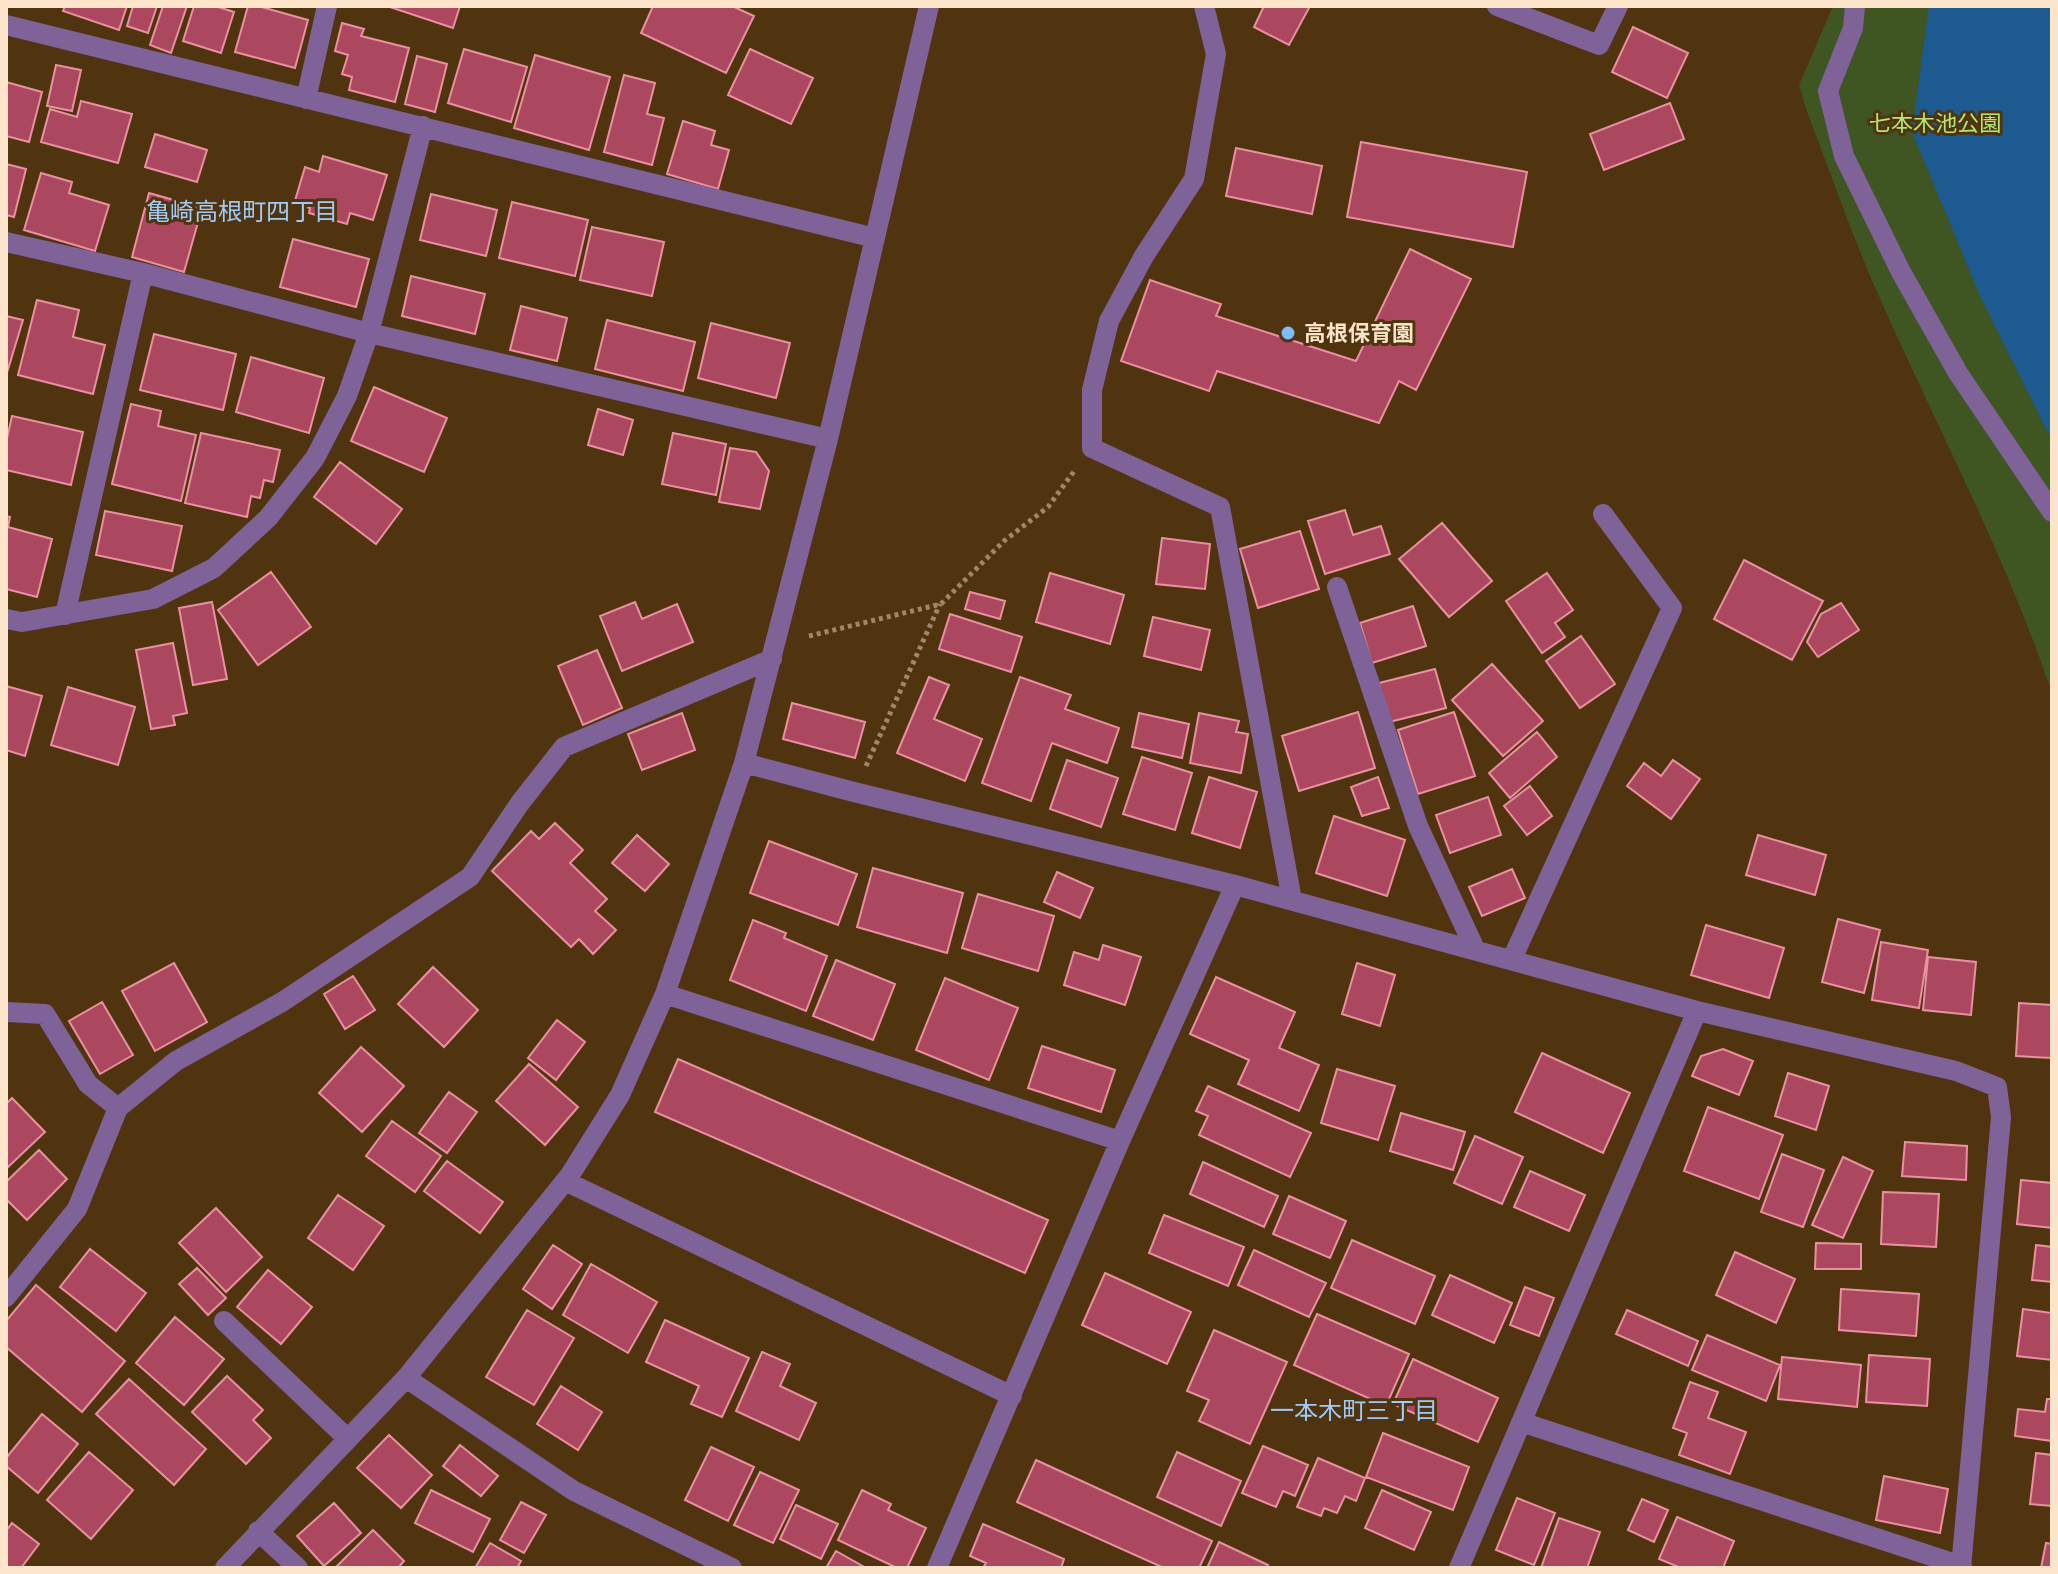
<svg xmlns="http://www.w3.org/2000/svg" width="2058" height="1574" font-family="'Roboto Condensed','Noto Sans JP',sans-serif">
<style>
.green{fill:#3f5522}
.water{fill:#1d5a8f}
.building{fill:#ab475e;stroke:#e991a0;stroke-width:2}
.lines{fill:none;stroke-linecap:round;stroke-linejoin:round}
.path{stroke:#a18767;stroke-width:5;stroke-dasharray:4 4;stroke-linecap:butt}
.minor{stroke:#7f6297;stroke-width:20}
.poi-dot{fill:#7fbdfa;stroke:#503410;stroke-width:3}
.labels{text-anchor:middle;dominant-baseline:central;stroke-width:6;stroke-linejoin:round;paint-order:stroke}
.park-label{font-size:22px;fill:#b3e86e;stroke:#503410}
.poi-label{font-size:22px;font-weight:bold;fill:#fce4ca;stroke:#503410;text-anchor:start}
.neighbourhood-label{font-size:24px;fill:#9ecbf8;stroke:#503410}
</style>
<rect width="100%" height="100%" fill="#503410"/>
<path class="green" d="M1833,6h219v687c-48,-142 -118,-271 -178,-408 -25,-57 -45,-117 -68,-176l-7,-24z"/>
<path class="water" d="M1929,6h123v435l-72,-145 -68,-164z"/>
<path class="building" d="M65,6h62l-8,24 -56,-19z
M133,6h24l-9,27 -21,-7z
M163,6h24l-16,47 -21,-8z
M194,6h21l19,6 -13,41 -38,-12z
M248,6h10l50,14 -13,48 -60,-16z
M387,6h73l-7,22z
M653,6h79l22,10 -28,57 -85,-40z
M1264,6h46l-21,39 -35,-18z
M342,23l22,6 -3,7 48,12 -14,54 -46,-12 3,-13 -10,-3 6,-19 -13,-4z
M1633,27l55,26 -21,45 -55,-26z
M464,49l63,18 -16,55 -63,-19z
M750,49l63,29 -22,46 -63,-29z
M535,55l75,22 -21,73 -75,-22z
M417,56l30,8 -12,48 -30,-8z
M56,65l25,5 -9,41 -25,-5z
M624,75l31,8 -8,31 17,4 -12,47 -48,-13z
M6,82l36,10 -13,50 -23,-6z
M81,101l51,13 -14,49 -77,-21 9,-33 27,8z
M1670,103l14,36 -80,31 -14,-36z
M683,121l32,10 -4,14 18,5 -11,39 -51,-15z
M155,134l52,16 -10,32 -52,-15z
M1361,142l166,30 -14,75 -166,-30z
M1236,148l86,18 -10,48 -86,-18z
M323,156l64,19 -14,45 -23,-7 -3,11 -38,-11 1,-5 -16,-4 11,-37 14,5z
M6,164l20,5 -12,48 -8,-2z
M41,173l31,9 -3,11 40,12 -14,46 -71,-21z
M149,193l53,15 -18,64 -52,-15z
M431,194l66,16 -11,46 -66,-16z
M512,202l76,18 -13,56 -76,-18z
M592,227l72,15 -12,54 -72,-16z
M293,239l76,20 -13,48 -76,-20z
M1410,249l61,30 -55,111 -17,-9 -20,42 -162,-52 -8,20 -88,-30 29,-81 71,24 -5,12 140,45z
M411,276l74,18 -10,40 -73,-18z
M37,300l42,10 -6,27 32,8 -12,49 -75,-19z
M521,306l46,12 -10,43 -47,-11z
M6,316l17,4 -17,56z
M607,320l88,22 -12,49 -88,-22z
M711,323l79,20 -14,55 -78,-20z
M154,334l82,20 -13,56 -83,-20z
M251,357l73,21 -15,55 -73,-21z
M374,387l73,31 -23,54 -73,-31z
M131,404l30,7 -3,15 38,9 -15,66 -69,-17z
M598,409l35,11 -10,35 -35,-10z
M12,416l71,16 -12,53 -65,-15v-27z
M201,433l79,17 -7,32 -9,-2 -4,18 -9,-2 -4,21 -62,-14z
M673,433l53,11 -10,51 -54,-11z
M730,448l26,4 13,19 -9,38 -41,-7z
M340,462l62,47 -26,35 -62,-47z
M1345,510l8,25 28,-9 9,28 -65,20 -17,-53z
M105,511l77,15 -10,45 -76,-16z
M6,516l4,1 -2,10 44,12 -15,58 -31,-8z
M1442,523l50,58 -43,36 -50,-58z
M1300,531l19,58 -61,19 -18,-59z
M1162,538l48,6 -5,45 -49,-5z
M1744,560l79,41 -31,59 -78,-41z
M271,572l40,55 -53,38 -40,-55z
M1050,573l74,22 -14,49 -74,-22z
M1547,573l26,37 -18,13 10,14 -23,16 -36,-52z
M970,592l35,9 -5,18 -35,-10z
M212,602l15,77 -34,6 -14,-77z
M635,602l7,17 35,-15 16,38 -71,29 -22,-55z
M1841,603l18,27 -41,27 -11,-15 14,-28z
M1413,606l13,40 -54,17 -12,-40z
M950,614l72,23 -11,35 -72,-23z
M1153,617l57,13 -9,40 -57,-14z
M1581,636l34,48 -35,24 -34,-47z
M173,643l14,70 -14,3 2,9 -24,4 -15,-79z
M597,650l25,58 -39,17 -25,-59z
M1492,664l51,57 -40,35 -51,-56z
M1435,669l11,39 -57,14 -10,-39z
M929,677l20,8 -15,34 48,20 -17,42 -68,-28z
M1020,677l51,18 -6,14 54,19 -12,35 -55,-20 -21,58 -49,-18z
M6,686l36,10 -17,60 -19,-6z
M68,687l67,20 -17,58 -67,-20z
M792,703l73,19 -10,36 -72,-19z
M1358,712l17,56 -76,23 -17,-55z
M1454,712l21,64 -57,18 -20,-64z
M682,713l13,37 -53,20 -14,-36z
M1139,713l50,11 -7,34 -50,-11z
M1199,713l40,8 -3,11 12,2 -7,39 -51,-10z
M1537,732l20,25 -47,41 -21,-25z
M1142,757l50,16 -17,57 -52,-16z
M1067,760l51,18 -17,49 -51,-18z
M1673,760l27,19 -29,40 -44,-33 17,-23 17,13z
M1209,777l48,15 -17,56 -48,-15z
M1378,777l11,31 -27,8 -11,-29z
M1530,786l22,30 -25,19 -23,-29z
M1488,797l13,38 -51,18 -14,-38z
M1334,816l71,24 -18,56 -71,-23z
M555,823l28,27 -13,13 37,36 -12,12 21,19 -23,24 -14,-15 -8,8 -79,-76 39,-40 8,8z
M637,835l32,29 -24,27 -33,-28z
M1758,835l68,20 -11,40 -69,-20z
M769,841l88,33 -19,51 -88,-32z
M873,868l90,25 -16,60 -90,-26z
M1512,869l13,29 -43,18 -13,-29z
M1057,872l36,16 -13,30 -36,-16z
M978,894l76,22 -16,55 -76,-23z
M1838,919l42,11 -16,63 -42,-11z
M753,920l33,13 -2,5 43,18 -21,55 -76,-31z
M1706,925l78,23 -15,50 -78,-23z
M1881,942l47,8 -9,58 -47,-8z
M1103,945l38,12 -16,48 -61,-20 10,-33 25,8z
M1928,957l48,5 -5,53 -48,-5z
M836,960l59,24 -22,56 -60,-24z
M174,963l33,59 -52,29 -33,-60z
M1357,963l38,12 -15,51 -38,-12z
M433,967l45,43 -34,37 -46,-43z
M353,976l22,34 -30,19 -21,-35z
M1216,977l79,35 -16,36 40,17 -20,46 -61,-27 11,-24 -59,-26z
M945,978l73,30 -29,72 -73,-30z
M102,1002l31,53 -33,19 -31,-53z
M2019,1003l33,2v53l-36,-2z
M557,1020l28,22 -29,38 -28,-22z
M1042,1046l73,24 -14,42 -73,-24z
M361,1047l43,39 -42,46 -43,-39z
M1723,1049l30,12 -14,34 -47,-19 9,-20z
M1542,1053l88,40 -27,60 -88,-41z
M678,1059l370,161 -23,53 -370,-161z
M529,1064l49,43 -33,38 -49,-44z
M1337,1069l58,17 -17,54 -57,-17z
M1788,1073l41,13 -13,44 -41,-14z
M1208,1086l103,47 -21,44 -91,-42 9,-19 -12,-5z
M449,1092l28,20 -30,41 -28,-20z
M12,1098l33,34 -39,37v-65z
M1708,1107l75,28 -24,64 -75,-28z
M1401,1113l64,19 -12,38 -63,-19z
M392,1121l49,35 -26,36 -49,-36z
M1475,1136l48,21 -21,47 -48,-21z
M1905,1142l62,4 -1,34 -64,-4z
M39,1150l28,29 -40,41 -21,-21v-17z
M1782,1154l42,16 -21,57 -42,-15z
M1843,1157l30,14 -30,67 -31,-13z
M447,1161l56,41 -23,31 -56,-42z
M1203,1162l75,34 -14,31 -74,-33z
M1530,1171l55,24 -16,36 -55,-24z
M2021,1180l31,3v45l-35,-4z
M1883,1192l56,2 -3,53 -55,-3z
M338,1195l46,31 -31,44 -45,-32z
M1289,1196l57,25 -16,37 -57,-24z
M216,1208l46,49 -36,35 -47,-49z
M1164,1215l80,32 -16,39 -79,-33z
M1352,1240l83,36 -20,48 -84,-36z
M1816,1243l45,1v25h-46z
M553,1245l29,19 -30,45 -29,-20z
M2036,1245l16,2v35l-20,-2z
M90,1249l56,44 -30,38 -56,-44z
M1254,1250l72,33 -17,34 -71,-32z
M1735,1252l60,27 -19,44 -60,-28z
M591,1264l66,38 -29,51 -65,-38z
M197,1268l29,30 -18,17 -29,-31z
M268,1270l44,37 -31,37 -44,-37z
M1105,1273l86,39 -24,52 -85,-39z
M1450,1275l62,28 -18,40 -62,-28z
M36,1285l89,76 -43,51 -76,-65v-26z
M1525,1287l29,11 -15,38 -29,-11z
M1841,1289l78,5 -3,42 -77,-6z
M2023,1309l29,4v47l-35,-4z
M527,1310l47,28 -40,67 -48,-28z
M1627,1310l71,31 -10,25 -72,-32z
M1317,1314l92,40 -23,52 -92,-41z
M175,1317l49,42 -40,46 -48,-42z
M665,1320l84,38 -27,59 -31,-13 8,-18 -53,-24z
M1214,1330l73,32 -37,82 -51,-23 10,-21 -22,-9z
M1707,1335l73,30 -14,36 -74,-31z
M762,1352l28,12 -10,22 36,17 -17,37 -63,-29z
M1869,1355l61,4 -3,47 -61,-4z
M1782,1357l79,8 -4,42 -79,-8z
M1413,1359l85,39 -20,44 -85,-38z
M227,1376l36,34 -10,10 18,18 -25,26 -54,-52z
M129,1379l77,70 -32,36 -78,-71z
M1690,1382l28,10 -10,26 38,14 -16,42 -51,-19 8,-22 -14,-5z
M561,1386l41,26 -24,38 -41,-26z
M2047,1399h5v42l-37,-5 3,-27 27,3z
M42,1414l36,30 -40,49 -32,-27v-8z
M1383,1433l86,34 -16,43 -87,-33z
M389,1435l43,40 -31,33 -44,-40z
M460,1445l38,31 -17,20 -38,-30z
M1263,1446l45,19 -13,31 -12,-5 -7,16 -34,-14z
M711,1447l43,20 -26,54 -43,-21z
M89,1452l44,38 -42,49 -44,-39z
M1177,1452l64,29 -20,45 -64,-29z
M2036,1453l16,2v51l-22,-2z
M1318,1458l47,20 -9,23 -11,-5 -8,17 -13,-5 -3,8 -24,-9z
M1036,1460l176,81 -13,27h-35l-147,-66z
M760,1472l39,18 -26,53 -39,-18z
M1884,1476l64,13 -8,44 -64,-13z
M431,1490l59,29 -17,33 -58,-29z
M862,1490l29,14 -3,6 38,18 -19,40h-10l-59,-28z
M1382,1490l49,22 -17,38 -49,-22z
M1517,1498l38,15 -21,52 -38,-15z
M1642,1499l26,11 -14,32 -26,-12z
M521,1502l25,13 -22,38 -24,-13z
M334,1503l27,30 -37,33 -27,-30z
M796,1505l42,19 -17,35 -41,-20z
M1677,1517l57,24 -11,27h-42l-22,-9z
M1559,1518l41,14 -13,36h-46z
M12,1523l27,21 -18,24h-15v-37z
M983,1524l81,35 -3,9h-78l3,-5 -16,-7z
M373,1530l31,31 -6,7h-63z
M1219,1542l49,23 -2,3h-59z
M490,1543l31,18 -4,7h-42z
M2046,1543l6,1v24h-11z
M836,1551l30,17h-40z"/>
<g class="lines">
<path class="path" d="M809,636l132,-32 63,-63 44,-34 27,-37
M866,766l74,-162"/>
<path class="minor" d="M1204,6l12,48 -22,125 -50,77 -35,65 -17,69v58l128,59 72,393
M1497,6l102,39 19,-39
M1855,6l-2,22 -25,63 16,65 57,116 57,101 94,139
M6,25l869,213
M306,99l21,-93
M6,242l137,31 226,60 459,106
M1337,587l81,239 57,123
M65,615l78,-342
M6,619l16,3 131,-23 61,-31 54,-50 47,-60 32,-62 22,-63 54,-207
M744,763l110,29 381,93 462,126 259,60 41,16 4,30 -40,451
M1512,959l160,-351 -69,-94
M665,994l455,147
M6,1012l39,2 43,70 30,24
M565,1181l447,215
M6,1297l71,-88 41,-101 58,-47 106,-59 188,-125 50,-74 44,-56 208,-88
M224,1321l124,118
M406,1378l168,113 158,77
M1521,1422l441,144
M258,1531l40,37
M225,1568l181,-190 164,-203 50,-80 45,-101 79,-231 84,-324 101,-433
M937,1568l183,-427 115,-256
M1459,1568l238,-557"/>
</g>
<circle class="poi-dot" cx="1288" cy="333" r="8"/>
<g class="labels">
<g class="park-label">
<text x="1935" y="123">七本木池公園</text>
</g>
<g class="poi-label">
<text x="1304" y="333">高根保育園</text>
</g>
<g class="neighbourhood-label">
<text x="242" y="212">亀崎高根町四丁目</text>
<text x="1354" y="1411">一本木町三丁目</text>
</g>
</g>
<rect width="2058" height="1574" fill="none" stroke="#fce4ca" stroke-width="16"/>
</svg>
